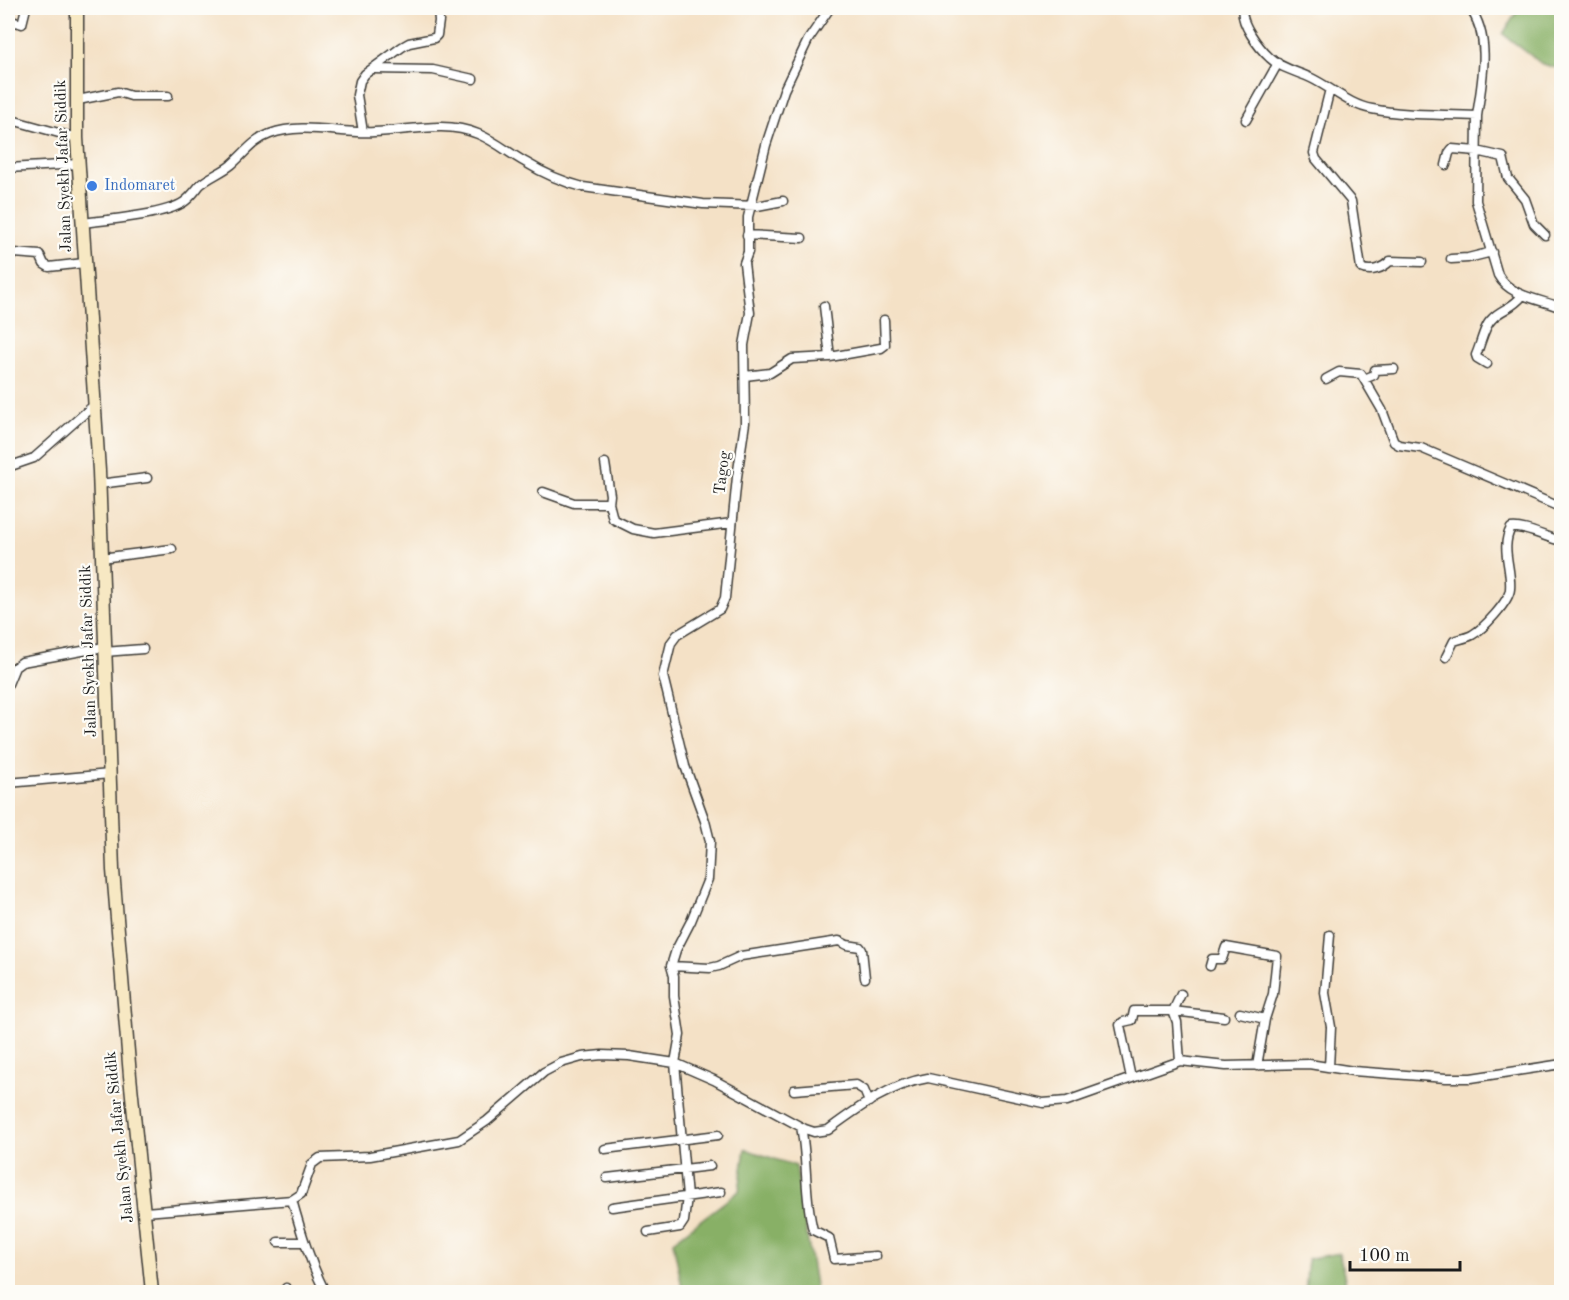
<svg xmlns="http://www.w3.org/2000/svg" width="1569" height="1300" font-family="'Old Standard TT',serif">
<style>
.forest{fill:#88b066;stroke:#526641;stroke-width:1.5}
.lines{fill:none;stroke-linecap:round;stroke-linejoin:round}
.street-casing{stroke:#3c3a36;stroke-width:11}
.secondary-casing{stroke:#3c3a36;stroke-width:15}
.street{stroke:#fff;stroke-width:8}
.secondary{stroke:#f7e8c3;stroke-width:12}
.shop-dot{fill:#3f7fe0;stroke:#fdfcf7;stroke-width:2}
.labels{text-anchor:middle;dominant-baseline:central;stroke-width:4.5;stroke-linejoin:round;paint-order:stroke}
.street-label{font-size:16px;fill:#1c1c1c;stroke:#fdfcf7}
.shop-label{font-size:16px;fill:#366cbe;stroke:#fdfcf7;text-anchor:start}
</style>
<rect width="100%" height="100%" fill="#fdfcf7"/>
<filter id="ink" filterUnits="userSpaceOnUse"><feTurbulence type="fractalNoise" baseFrequency=".0167" numOctaves="2"/><feDisplacementMap in="SourceGraphic" scale="12" xChannelSelector="R" yChannelSelector="G"/><feConvolveMatrix kernelMatrix="1 2 1 2 8 2 1 2 1" color-interpolation-filters="sRGB"/></filter>
<filter id="wash" filterUnits="userSpaceOnUse"><feTurbulence type="fractalNoise" baseFrequency=".008" numOctaves="4" result="noise"/><feDisplacementMap in="SourceGraphic" scale="24" xChannelSelector="R" yChannelSelector="G"/><feGaussianBlur stdDeviation="1.35" result="paint"/><feColorMatrix in="noise" values="0 0 0 0 0 0 0 0 0 0 0 0 0 0 0 0 0 1.4 0 .05"/><feComposite in="paint" operator="in"/></filter>
<g filter="url(#wash)">
<rect width="100%" height="100%" fill="#f4e1c6"/>
<path class="forest" d="M1519,8h42v61l-19,-5 -39,-30z
M745,1149l51,17 20,126h-133l-10,-51 66,-50z
M1339,1253l9,39h-43l3,-33z"/>
</g>
<g filter="url(#ink)">
<g class="lines">
<g class="street-casing">
<path id="street" d="M1243,8c-4,14 16,40 27,50 10,10 28,14 41,20 21,10 38,27 61,31 34,7 70,5 105,7l-1,85 22,74c12,22 42,24 64,33
M1470,8c22,31 12,72 7,108
M8,20l14,4 4,-16
M374,69l59,1 40,9
M1330,89l-16,64 2,6 35,42 10,67c10,5 22,0 29,-7l32,1
M78,100l40,-8 13,4h37
M8,119l69,19
M1246,120l32,-57
M363,132l-6,-37 3,-14 5,-7 37,-27 7,-4 25,-5 3,-3 2,-14 -1,-13
M1446,165l3,-12 3,-4 25,2 26,6 5,21 17,21 9,25 11,11
M8,168l71,-4
M82,223c25,-3 83,-8 102,-21 7,-5 11,-11 16,-17 9,-8 21,-12 31,-20 13,-11 22,-25 39,-31 33,-12 70,0 104,-2 34,-1 71,-12 104,2 17,7 31,19 47,28 18,11 38,20 58,25l120,17 54,2 26,-5
M747,235l55,3
M1451,259l17,-1 24,-6
M9,272v-13l5,-6 26,2 4,9 5,3 35,-4
M824,306l6,51
M1487,364l-10,-6 -1,-3c5,-11 8,-29 16,-36 10,-11 19,-9 31,-24
M745,376l25,-3 22,-14 38,-2 51,-9 4,-3 -1,-25
M1326,379l13,-7 22,2 21,36 12,32 5,3 22,3 141,60
M1364,379l10,-4 1,-5 19,-1
M605,463l5,32 -1,9
M8,467l26,-9 60,-53
M99,484l48,-6
M543,492l31,11h35l4,16 20,10 21,4 78,-10
M101,558l71,-9
M104,652l39,-3
M1446,657l8,-16c6,-2 12,-3 18,-6 11,-6 37,-33 38,-46 2,-21 -10,-41 1,-61 14,-2 35,10 51,13
M8,684l7,-17 7,-5 82,-15
M8,783l102,-9
M671,966l39,2 9,-2 22,-10 98,-15 8,4 13,2 2,3 3,28
M1210,966l2,-7h10l4,-12 51,9 -4,38 -8,25 -8,47
M1240,1013l25,6
M1180,1061l-3,-39 -4,-11 8,-17
M675,1063l39,17 91,49 9,3 14,-2c30,-22 62,-46 100,-52l115,25 24,-2 113,-40 46,5 83,-2 44,7 93,7h25l91,-14
M1329,1067l2,-40 -6,-34 5,-58
M1131,1078l-11,-53 3,-3 9,-2 2,-9h39l51,6
M794,1090l62,-5 8,5 5,12
M801,1127c7,34 3,69 12,103l16,8 5,21 42,-3
M605,1149l113,-14
M607,1178l103,-12
M292,1200c9,32 18,62 33,92
M612,1207l109,-15
M145,1212l147,-12 9,-6 11,-30 8,-6 50,-2 89,-16 28,-19 57,-49 17,-9 21,-6 20,-2 27,1 46,7 5,-28 -6,-39v-20l-3,-10 5,-16 15,-29 17,-42 2,-38 -5,-20 -20,-55 -22,-90 8,-33 6,-8 43,-26 5,-11 12,-121 8,-54 -1,-78 6,-32 -6,-50 4,-11v-35l18,-72 18,-55 24,-50 22,-32
M648,1232l32,-5 4,-6 3,-24 -12,-134
M278,1242h26
M283,1292l3,-4 5,4"/>
</g>
<g class="secondary-casing">
<path id="secondary" d="M77,8v130l22,333 14,399 17,206 22,216"/>
</g>
<use href="#street" class="street"/>
<use href="#secondary" class="secondary"/>
</g>
</g>
<circle class="shop-dot" cx="92" cy="186" r="6"/>
<g class="labels">
<g class="street-label">
<text transform="translate(64 166) rotate(-92)">Jalan Syekh Jafar Siddik</text>
<text transform="translate(723 473) rotate(-83)">Tagog</text>
<text transform="translate(89 651) rotate(-92)">Jalan Syekh Jafar Siddik</text>
<text transform="translate(120 1137) rotate(-96)">Jalan Syekh Jafar Siddik</text>
</g>
<g class="shop-label">
<text x="104" y="186">Indomaret</text>
</g>
</g>
<rect width="1569" height="1300" fill="none" stroke="#fdfcf7" stroke-width="30"/>
<path d="M1350 1261v9h110v-9" fill="none" stroke="#1c1c1c" stroke-width="3"/>
<text x="1359" y="1261" font-size="18" fill="#1c1c1c" stroke="#fdfcf7" stroke-width="4.5" paint-order="stroke">100 m</text>
</svg>
